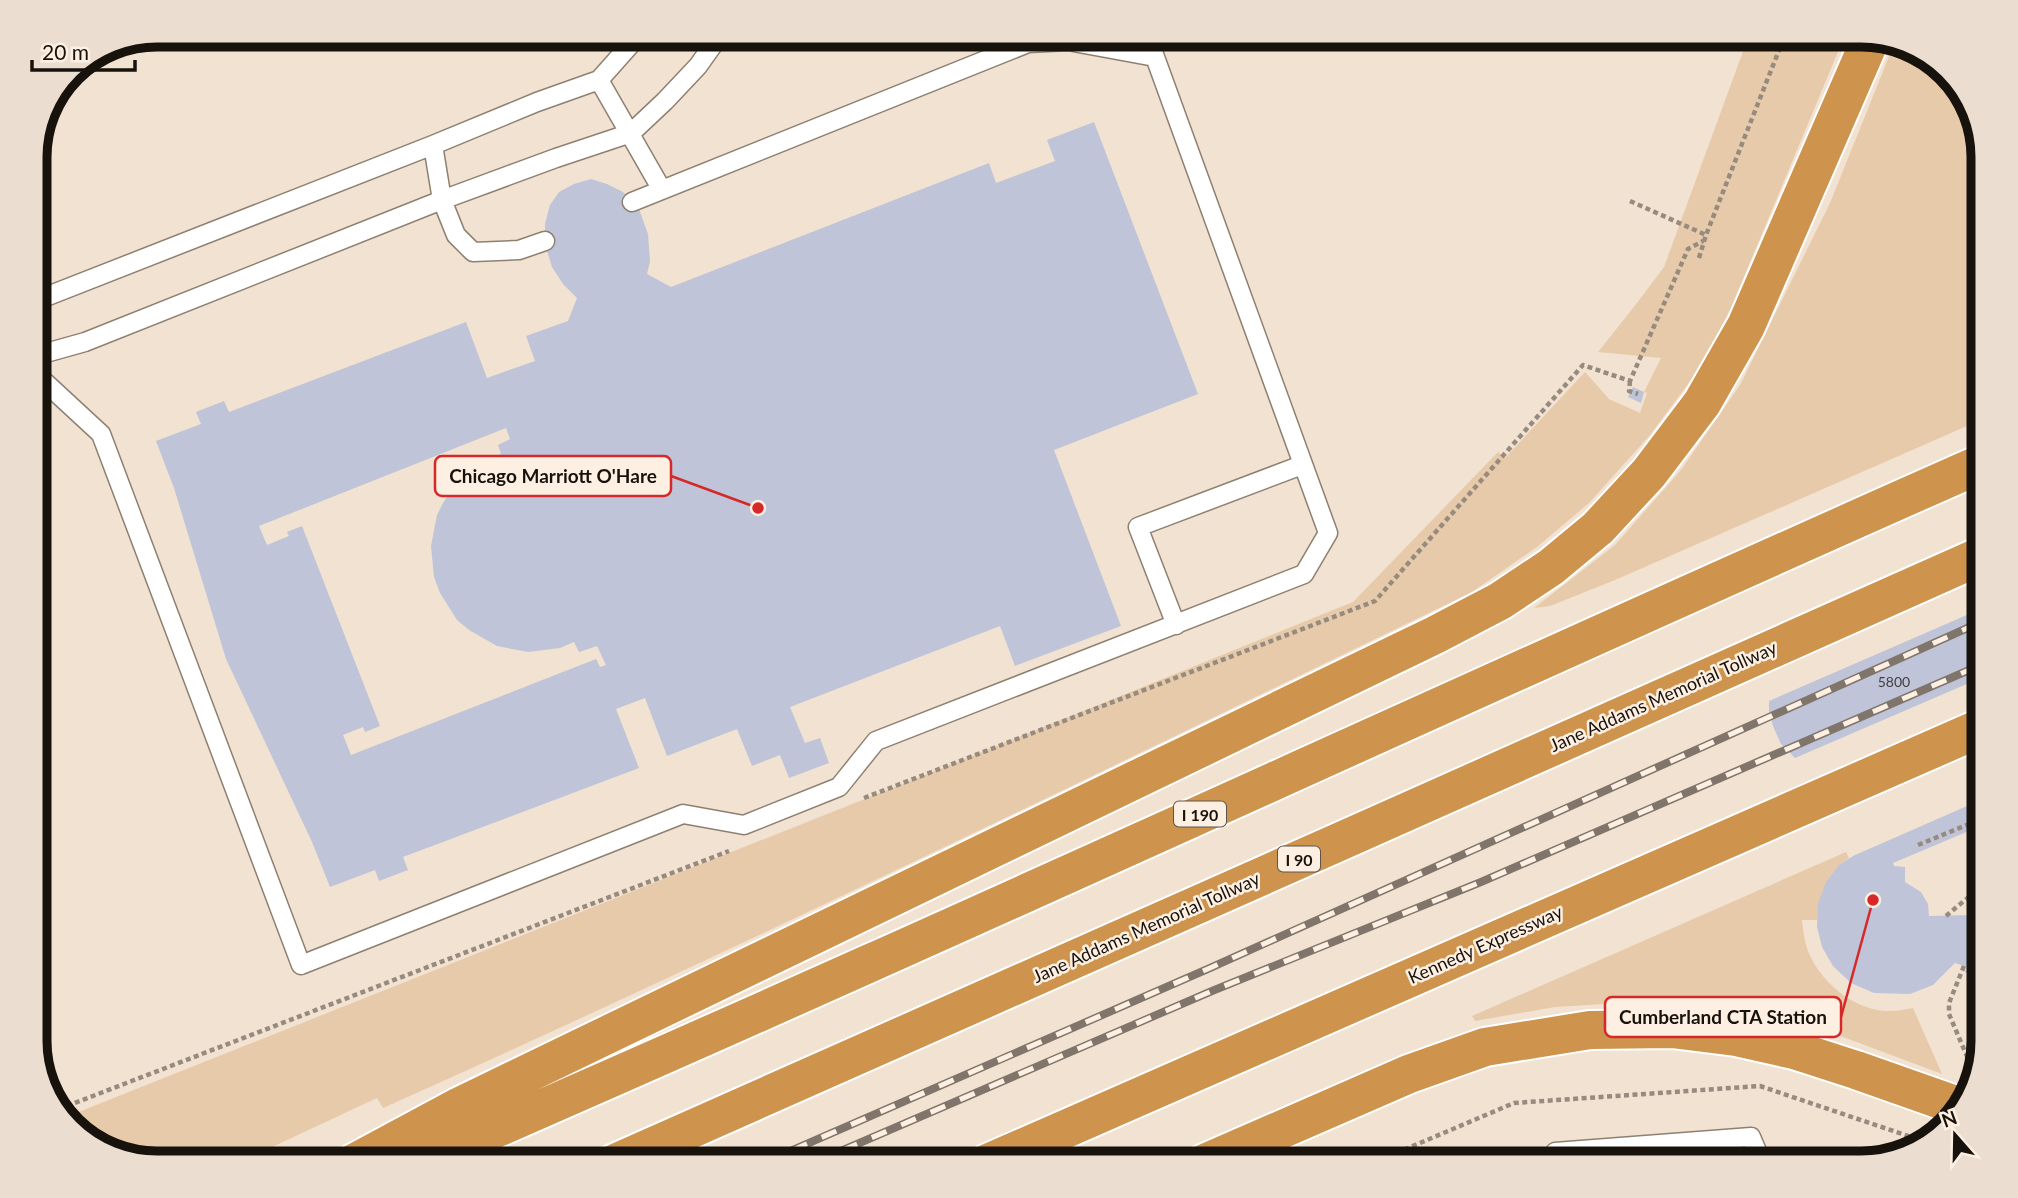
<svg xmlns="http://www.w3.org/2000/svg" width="2018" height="1198" font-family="Lato,sans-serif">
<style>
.green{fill:#e7caaa}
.building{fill:#bfc4d8;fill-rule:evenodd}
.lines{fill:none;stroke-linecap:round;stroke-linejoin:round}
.service-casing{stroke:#8e8071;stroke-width:21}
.motorway-casing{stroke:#fff;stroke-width:42}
.path{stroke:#978b7f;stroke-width:4.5;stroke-dasharray:5 3.5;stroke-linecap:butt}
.service{stroke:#fff;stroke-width:18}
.motorway{stroke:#ce934c;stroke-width:38}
.rail-casing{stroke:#80756a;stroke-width:8}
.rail{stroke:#fdf0e2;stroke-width:5;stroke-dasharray:16;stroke-linecap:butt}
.labels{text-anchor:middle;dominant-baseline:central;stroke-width:5;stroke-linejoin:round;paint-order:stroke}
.number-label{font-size:14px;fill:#423e40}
.shield{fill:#fdf0e2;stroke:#5d554d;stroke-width:2}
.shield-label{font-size:16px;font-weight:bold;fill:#18120d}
.street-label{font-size:18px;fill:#18120d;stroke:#fdf0e2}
.rim{fill:none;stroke:#18120d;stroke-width:9}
.leader{fill:none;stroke:#d62828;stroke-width:2.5}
.callout-dot{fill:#d62828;stroke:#fdf0e2;stroke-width:2.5}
.callout{fill:#fdf0e2;stroke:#d62828;stroke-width:2.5}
.callout-label{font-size:19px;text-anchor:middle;font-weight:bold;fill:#18120d}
</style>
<rect width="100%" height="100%" fill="#f2e2d1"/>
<path class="green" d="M1749,35h96l-114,273 -31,60 -50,67 -61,68 -52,44 -65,45c-361,175 -722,352 -1089,516l-6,-10 -139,65h-80l-62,-17 -30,-29 859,-342 428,-173 145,-150 7,6 80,-86 24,27 31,14 7,-20 -3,-1 17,-34 -63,-6 39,-49 27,-36z
M1894,44l28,8 44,44 17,54v269l-368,161 -65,26 -16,2 81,-63 66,-75 59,-85 90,-182z
M1846,852l3,6c-24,16 -25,36 -32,62h-15c1,10 2,19 5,28 11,33 48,64 84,63 7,0 15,-2 22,-3l29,66 -139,-52 -94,-17 -72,-3 -82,5 -80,14 -3,-5z"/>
<path class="building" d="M1094,122l104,272 -144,56 67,176 -106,40 -15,-40 -210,81 15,36 15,-5 9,25 -40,15 -9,-23 -28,11 -15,-37 -70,27 -22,-58 -29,11 23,59 -236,89 5,13 -29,11 -4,-11 -45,17 -18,-45 -86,-183 -52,-171 -18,-47 45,-17 -5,-12 28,-11 5,11 237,-90 21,56 48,-17 -9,-25 42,-15 9,-23 -14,-14 -11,-17 -7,-23v-20l5,-19 9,-13 15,-8 17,-5 16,5 16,8 16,17 9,25 2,27 -3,13 24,13 318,-124 7,20 59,-22 -8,-21zM506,428l4,11 -12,6 3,9 -24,12 -12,10 -21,25 -7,14 -6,31 3,31 6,16 17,27 12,10 28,16 31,6 32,-4 14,-6 5,10 18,-6 9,19 -6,2 -4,-8 -245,96 -8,-20 20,-8 2,5 15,-6 -78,-200 -15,6 2,4 -22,9 -8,-19z
M1633,387l11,5 -3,11 -13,-6z
M1983,608v69l-188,81 -14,-14 -8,-18 -4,-15v-10z
M1983,799v26l-90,38 1,3 11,1v15l16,10 7,12 1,12 41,-1v7l13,4v52l-18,-6 2,-5 -12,-4 -22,22 -23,9 -36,-1 -23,-10 -18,-17 -11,-19 -5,-20 1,-23 8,-22 13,-17 14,-9z"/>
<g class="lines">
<g class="service-casing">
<path id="service" d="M599,80l63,110
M433,145l9,55 14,35 17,17 46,-2 26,-9
M632,202l396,-159 40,-2 87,16
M35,301l398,-156 104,-43 62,-22 40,-45
M35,356l50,-14 357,-142 114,-42 75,-25 34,-32 33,-35 22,-31
M35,373l66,61 200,531 382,-151 61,11 95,-38 37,-46 428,-167 24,-41 -181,-498
M1176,625l-38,-98 164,-62
M1559,1163l-4,-11 196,-15 11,26"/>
</g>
<g class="motorway-casing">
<path id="motorway" d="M354,1163l106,-57 975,-471 65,-34 51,-34 47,-39 51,-55 53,-70 44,-77 125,-288
M417,1163c524,-227 1043,-469 1566,-700
M615,1163c458,-199 911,-407 1368,-608
M988,1163l995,-436
M1205,1163l204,-89 76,-27 105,-17 82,-1 64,8 58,13 62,20 105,37"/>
</g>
<path class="path" d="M1630,201l76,34
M1699,258l7,-23 79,-200
M1630,381l-1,10 9,3
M864,798l511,-197 208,-236 47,16 58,-132 15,-8
M1918,845l56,-23
M1946,916l37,-31
M1977,924l6,-20
M1964,966l-15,37v11l25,59
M59,1109l670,-258
M1373,1163l141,-60 246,-17 166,56"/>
<use href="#service" class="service"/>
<use href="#motorway" class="motorway"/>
<g class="rail-casing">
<path id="rail" d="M763,1163l447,-195 773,-347
M813,1163l399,-172 269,-109 502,-218"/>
</g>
<use href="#rail" class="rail"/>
</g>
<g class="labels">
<g class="number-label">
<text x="1894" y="681">5800</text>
</g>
<g class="shield">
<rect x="1174" y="801.5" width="52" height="25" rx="5"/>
<rect x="1278" y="846.5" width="42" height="25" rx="5"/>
</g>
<g class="shield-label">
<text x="1200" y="814">I 190</text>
<text x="1299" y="859">I 90</text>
</g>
<g class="street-label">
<text transform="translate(1663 696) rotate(-24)">Jane Addams Memorial Tollway</text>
<text transform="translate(1146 927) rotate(-24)">Jane Addams Memorial Tollway</text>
<text transform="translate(1485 944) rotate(-24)">Kennedy Expressway</text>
</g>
</g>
<path d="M0 0H2018V1198H0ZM157 47H1861A110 110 0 0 1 1971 157V1041A110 110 0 0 1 1861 1151H157A110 110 0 0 1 47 1041V157A110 110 0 0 1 157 47Z" fill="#ebded1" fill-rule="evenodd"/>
<path class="rim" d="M157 47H1861A110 110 0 0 1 1971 157V1041A110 110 0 0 1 1861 1151H157A110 110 0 0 1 47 1041V157A110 110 0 0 1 157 47Z"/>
<path class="leader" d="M758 508L671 476M1873 900L1841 1017"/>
<g class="callout-dot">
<circle cx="758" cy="508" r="7"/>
<circle cx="1873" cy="900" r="7"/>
</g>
<g class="callout">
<rect x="435" y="456" width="236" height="40" rx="7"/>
<rect x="1605" y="997" width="236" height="40" rx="7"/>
</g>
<g class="callout-label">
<text x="553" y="483">Chicago Marriott O'Hare</text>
<text x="1723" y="1024">Cumberland CTA Station</text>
</g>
<g transform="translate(1955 1135) rotate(340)" stroke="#fdf0e2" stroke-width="5" paint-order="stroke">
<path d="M0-5L12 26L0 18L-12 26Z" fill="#18120d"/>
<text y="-10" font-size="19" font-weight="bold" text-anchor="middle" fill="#18120d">N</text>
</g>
<path d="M32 60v10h103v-10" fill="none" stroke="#18120d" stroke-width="3.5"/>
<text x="42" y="60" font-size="21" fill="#18120d" stroke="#fdf0e2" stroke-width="5" paint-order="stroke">20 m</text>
</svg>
